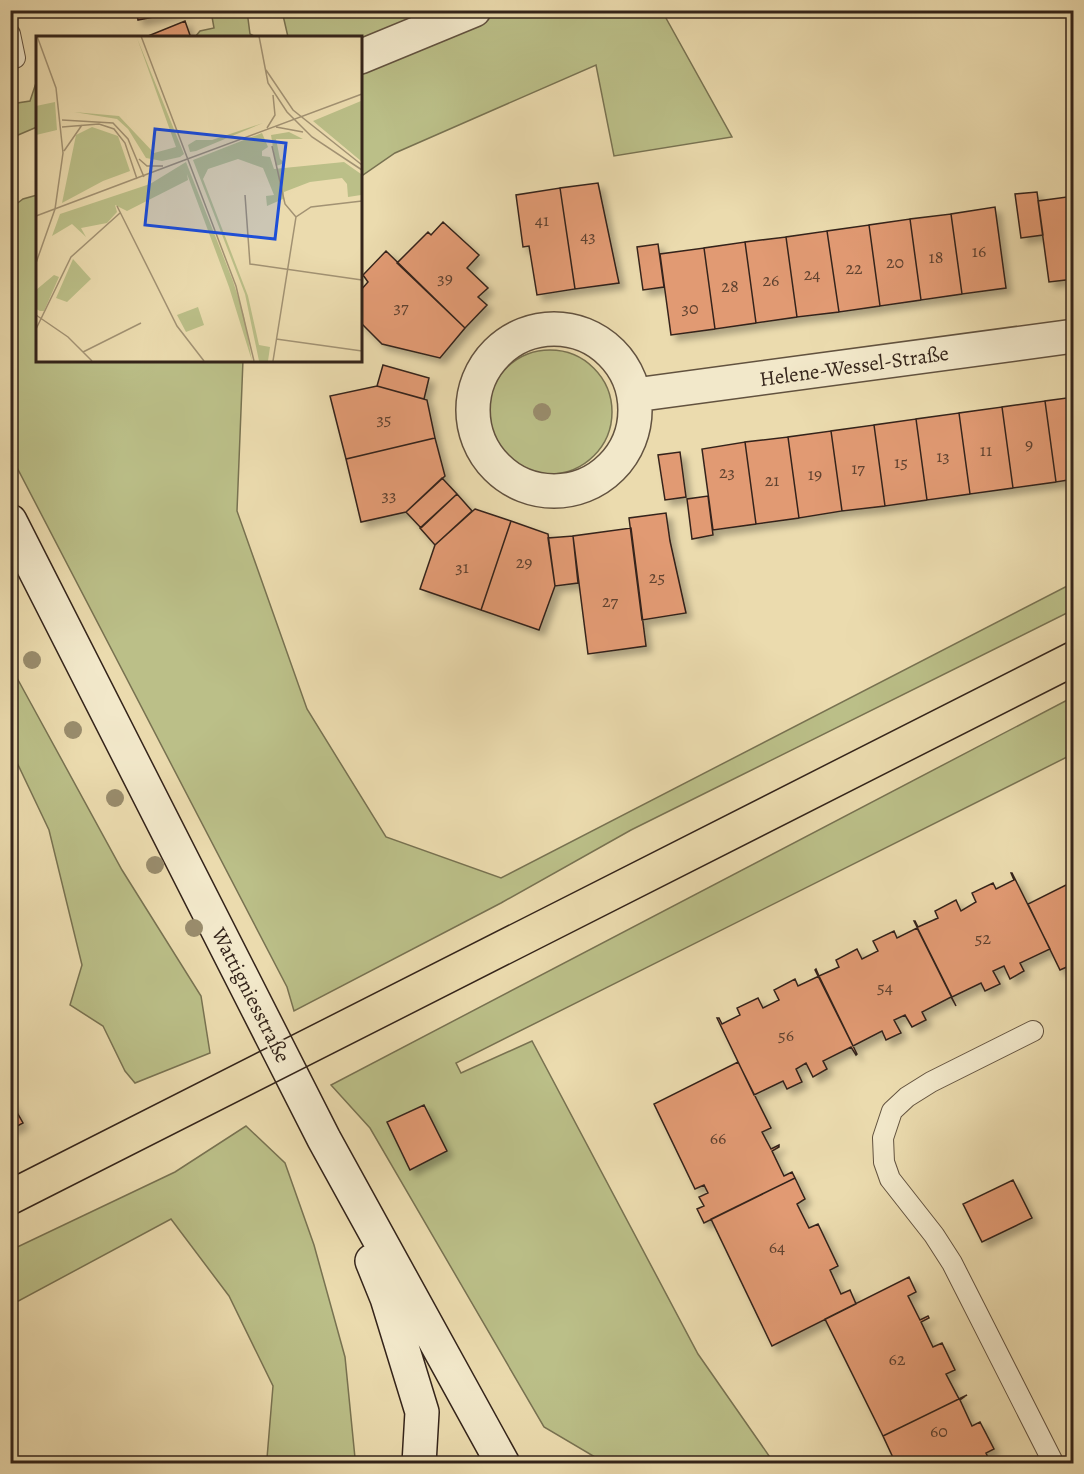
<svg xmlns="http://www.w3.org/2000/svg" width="1084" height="1474" font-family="Alegreya,serif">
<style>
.green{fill:#bbbf88;stroke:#787251;stroke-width:1.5}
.building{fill:#e19a73;stroke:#34241a;stroke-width:1.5;filter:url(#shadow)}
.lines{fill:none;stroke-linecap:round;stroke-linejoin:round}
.lane-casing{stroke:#62523f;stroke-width:22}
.street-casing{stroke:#62523f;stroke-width:36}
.secondary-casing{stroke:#34241a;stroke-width:36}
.lane{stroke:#f2e8ca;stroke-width:20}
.street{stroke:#f2e8ca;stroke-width:33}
.secondary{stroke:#f2e8ca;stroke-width:33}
.tram{stroke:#34241a;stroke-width:1.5}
.tree{fill:#998c6c}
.labels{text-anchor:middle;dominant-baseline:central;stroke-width:4.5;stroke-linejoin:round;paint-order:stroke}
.number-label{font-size:18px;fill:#5f4230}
.street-label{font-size:21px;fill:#34241a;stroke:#f2e8ca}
.inset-road{fill:none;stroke:#a29273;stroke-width:1.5}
.view{fill:#1d4ed8;fill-opacity:0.15;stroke:#1d4ed8;stroke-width:3}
.inset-edge{fill:none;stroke:#34241a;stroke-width:3}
</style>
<defs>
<filter id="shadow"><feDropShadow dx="5.5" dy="5.5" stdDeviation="3" flood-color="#0004"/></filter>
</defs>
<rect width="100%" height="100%" fill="#ebdbae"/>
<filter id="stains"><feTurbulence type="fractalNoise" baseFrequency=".00333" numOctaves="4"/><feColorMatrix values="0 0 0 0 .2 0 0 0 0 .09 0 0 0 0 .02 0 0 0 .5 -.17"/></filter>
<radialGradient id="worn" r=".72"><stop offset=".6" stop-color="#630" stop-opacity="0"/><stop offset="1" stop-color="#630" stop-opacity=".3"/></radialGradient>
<path class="green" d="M211,11h36l3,23 6,3h-61l5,-6 14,-3z
M282,11h380l70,126 -118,19 -18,-91 -201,88 -35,24v-139l-72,-1z
M37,80v47l-26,11v-34l19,-3z
M37,195l1,165h205l-6,151 70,198 79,128 115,41 572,-295v27l-442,220 -130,73 -207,108 -7,-24 -276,-531v-248l12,-9z
M488 412a62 62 0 1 1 124 0a62 62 0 1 1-124 0Z
M11,667l111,203 79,126 9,57 -75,30 -10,-12 -22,-45 -33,-21 12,-40 -33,-135 -38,-80z
M1073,697v57l-617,309 5,10 71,-32 166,313 76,109h-169l-61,-36 -174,-299 -39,-43z
M246,1126l39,37 29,82 31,112 10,101 -1,5h-90l3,-5 6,-72 -44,-90 -58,-77 -160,86v-55l164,-78z"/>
<path class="building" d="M136,10h52l-50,10z
M185,21l6,17h-43v-2z
M598,183l21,100 -44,6 -15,-101z
M560,188l15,101 -38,6 -8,-49 -6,1 -7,-52z
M1037,192l6,43 -22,3 -6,-44z
M1074,196v83l-25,3 -11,-81z
M995,207l11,81 -44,6 -11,-80z
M951,214l11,80 -41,6 -11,-81z
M910,219l11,81 -41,6 -11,-81z
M443,222l36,33 -12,13 21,20 -10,9 9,8 -22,23 -68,-65 31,-31 3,3z
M869,225l11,81 -41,6 -12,-81z
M827,231l12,81 -42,5 -11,-80z
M786,237l11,80 -41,6 -11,-81z
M745,242l11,81 -41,6 -11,-81z
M658,244l6,43 -21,3 -6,-43z
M704,248l11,81 -44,6 -11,-81z
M386,251l79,77 -25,30 -58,-14 -22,-22v-31l8,-9 -5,-7z
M383,365l46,13 -5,21 -47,-13z
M377,386l50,14 8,38 -89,21 -16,-63z
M1074,397v82l-18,3 -11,-81z
M1045,401l11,81 -43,6 -11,-81z
M1002,407l11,81 -43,6 -11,-81z
M959,413l11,81 -43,6 -11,-81z
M916,419l11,81 -42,6 -11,-81z
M874,425l11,81 -43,5 -11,-80z
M831,431l11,80 -43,7 -11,-81z
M788,437l11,81 -43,6 -11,-82z
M435,438l10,38 -39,36 -45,10 -15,-63z
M745,442l11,82 -43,6 -11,-81z
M680,452l6,45 -21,3 -7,-45z
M442,478l15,16 -36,34 -15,-16z
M457,494l15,17 -37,34 -15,-17z
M708,496l5,39 -21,4 -5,-40z
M475,509l36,12 -30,89 -61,-21 15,-44z
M666,513l4,28 16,72 -44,7 -13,-102z
M511,521l37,13 7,52 -16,44 -58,-20z
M631,528l15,118 -58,8 -15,-118z
M573,536l5,47 -23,3 -7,-48z
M1011,873h1l38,76 -30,14 4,8 -14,8 -6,-13 -11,5 7,13 -15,7 -4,-8 -29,14 -38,-76h1l3,6 20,-9 -3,-7 21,-11 5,11 15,-9 -4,-9 21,-10 3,6 18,-9z
M1074,881v94l-5,-9 -9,4 -32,-66z
M917,928l39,78 -5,-9 -29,15 4,8 -14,7 -7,-12 -11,5 7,13 -15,7 -4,-9 -29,15 -38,-76 1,-1 3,7 20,-9 -3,-7 21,-11 5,10 16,-8 -5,-10 21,-10 3,7z
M819,976l38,78 -1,1 -5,-8 -28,14 4,8 -14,8 -7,-14 -10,6 6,13 -15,7 -4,-8 -29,14 -37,-77h2l3,6 18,-9 -3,-7 21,-10 5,10 16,-8 -5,-10 21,-11 3,7z
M738,1062l33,66 -9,4 9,17 8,-4v2l-7,4 12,25 8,-4 3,6 -91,45 -7,-14 7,-3 -5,-9 9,-4 -4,-8 -9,4 -41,-85z
M10,1100l13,23 -13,7z
M424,1105l23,46 -37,19 -23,-48z
M795,1178l10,21 -8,5 12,24 9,-4 20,42 -8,4 11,24 9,-4 6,14 -84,42 -61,-127z
M1013,1180l19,38 -50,24 -19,-38z
M909,1277l7,15 -8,4 12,24 8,-4 1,2 -8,4 12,25 9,-4 13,27 -9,4 13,25 -76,37 -58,-117z
M967,1395l-7,5 12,26 8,-4 14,27 -8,4 5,11h-95l-13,-28z"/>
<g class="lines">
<g class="lane-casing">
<path id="lane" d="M10,34l5,24
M1033,1031l-102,51 -24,15 -15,14 -9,27 1,24 6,17 44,56 18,28 102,201"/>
</g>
<g class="street-casing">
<path id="street" d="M360,57l114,-47
M473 410a81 81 0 1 1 162 0a81 81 0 1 1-162 0Z
M635,395l439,-59"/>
</g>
<g class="secondary-casing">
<path id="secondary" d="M10,521l314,618 179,325
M372,1261l15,37 35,114 -3,52"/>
</g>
<use href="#lane" class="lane"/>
<use href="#street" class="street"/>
<use href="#secondary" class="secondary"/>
<path class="tram" d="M10,1178l1064,-539
M10,1217l1064,-539"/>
</g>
<g class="tree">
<circle cx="542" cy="412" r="9"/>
<circle cx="32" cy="660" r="9"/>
<circle cx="73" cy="730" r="9"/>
<circle cx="115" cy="798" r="9"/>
<circle cx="155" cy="865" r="9"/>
<circle cx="194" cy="928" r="9"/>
</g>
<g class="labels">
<g class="number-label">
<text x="542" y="220">41</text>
<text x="588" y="236">43</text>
<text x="979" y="251">16</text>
<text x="936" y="257">18</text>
<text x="895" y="262">20</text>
<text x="854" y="268">22</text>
<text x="812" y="274">24</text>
<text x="445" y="278">39</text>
<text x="771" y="280">26</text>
<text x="730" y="286">28</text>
<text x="401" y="307">37</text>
<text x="690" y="308">30</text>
<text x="384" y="419">35</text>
<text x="1029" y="444">9</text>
<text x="986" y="450">11</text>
<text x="943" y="456">13</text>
<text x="901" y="462">15</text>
<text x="858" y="468">17</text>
<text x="727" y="472">23</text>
<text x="815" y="474">19</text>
<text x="772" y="480">21</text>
<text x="389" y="495">33</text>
<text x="524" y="562">29</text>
<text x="462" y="567">31</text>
<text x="657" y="577">25</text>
<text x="610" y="601">27</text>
<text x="983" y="938">52</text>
<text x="885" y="987">54</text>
<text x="786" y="1035">56</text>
<text x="718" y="1138">66</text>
<text x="777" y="1247">64</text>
<text x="897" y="1359">62</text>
<text x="939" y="1431">60</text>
</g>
<g class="street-label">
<text transform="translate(854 366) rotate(-8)">Helene-Wessel-Straße</text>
<text transform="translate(251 995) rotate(63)">Wattigniesstraße</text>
</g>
</g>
<g transform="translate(36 36)">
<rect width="326" height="326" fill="#ebdbae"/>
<path d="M101,2l47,116 -4,3 -18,4 -16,-3 -18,-29 -11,-10 -43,-7 45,4 35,37 22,-6zM325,65v60l-48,-40zM19,66l2,28 -21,5v-29zM227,87l-67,28 -6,1 -2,-7 8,-5h16zM56,91l26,9 12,35 -27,10 -41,22 14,-68zM253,96l14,7h-27l4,20 5,4 -9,3 -5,-31zM226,97l6,14 -6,4v5l8,1 4,12 70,-7 17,12v21l-13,2 -1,-13 -5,-6 -32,4 -26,10 -1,7 -16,7 -1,-10 8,-1 -11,-27 -25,-9 -30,10 -5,10 45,117 11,49 11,2 -2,14h-9l-14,-67 -52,-134zM150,126l47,119 11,35 8,45 -23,-74 -42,-113 1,6 -61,31 -12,-6 2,7 -10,11 -26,5 5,9 -14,-13 -20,12 8,-22 90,-30zM37,223l18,20 -24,23 -11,-4zM18,239l5,2 -15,34h-4l-4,-2v-19zM162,271l6,18 -18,7 -9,-17z" fill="#bbbf88"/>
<path class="inset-road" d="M105,0l95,250 18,75M223,0l9,47 19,29 25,25 50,33M230,34l27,40 69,55M26,84l51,3 15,16 16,38M26,91l37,-3 15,5 11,14 12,36M240,91l27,5M231,92l8,-13 -2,-20M236,110l13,58 11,13M28,115l18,-26M103,123l8,7h16M146,125l180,-67M209,159l5,69 112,16M81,170l60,120 27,35M0,180l146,-55M0,227l19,-54 8,-56 -7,-65 -19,-52M0,279l32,22 24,24M0,293l35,-72 49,-44M240,303l86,12M47,316l58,-29M237,325l23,-144 15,-10 51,-6"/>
<path class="view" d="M119,93l131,14 -11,96 -130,-14z"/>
<rect width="326" height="326" class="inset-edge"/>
</g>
<rect width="1084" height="1474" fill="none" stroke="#ebdbae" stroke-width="36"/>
<rect x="12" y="12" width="1060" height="1450" fill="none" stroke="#34241a" stroke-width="3"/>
<rect x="18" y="18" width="1048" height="1438" fill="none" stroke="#34241a" stroke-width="1.5"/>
<rect width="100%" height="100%" filter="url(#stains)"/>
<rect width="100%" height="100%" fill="url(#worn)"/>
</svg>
